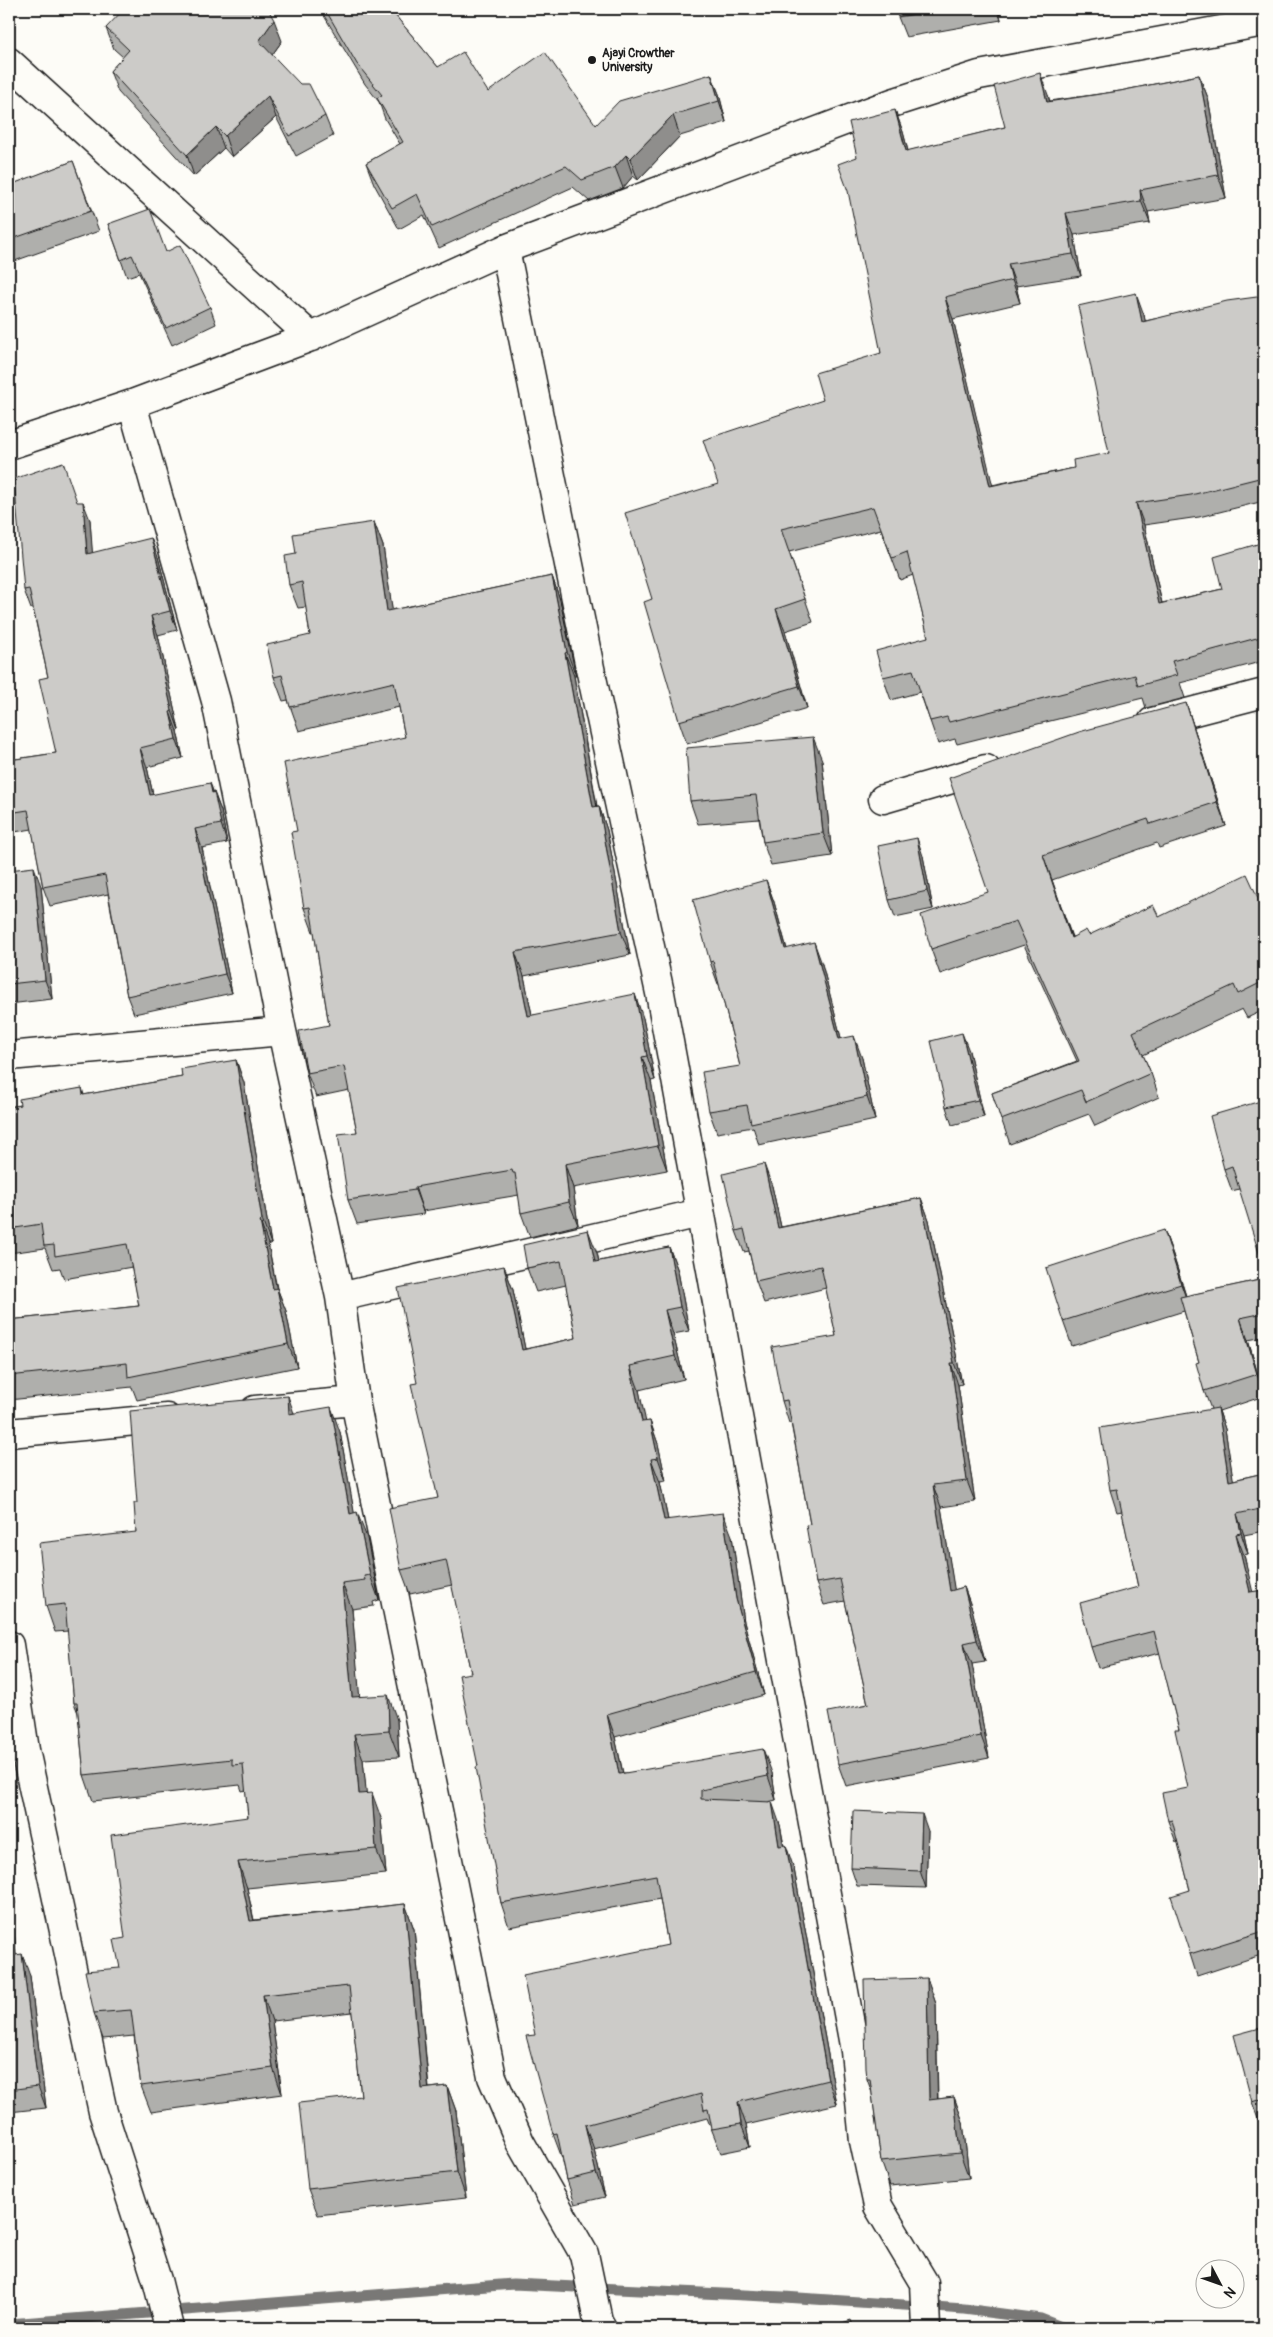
<svg xmlns="http://www.w3.org/2000/svg" width="1273" height="2337" font-family="Pangolin,sans-serif">
<style>
.lines{fill:none;stroke-linecap:round;stroke-linejoin:round}
.stream{stroke:#797876;stroke-width:11}
.minor-casing{stroke:#1c1c1c;stroke-width:31}
.minor{stroke:#fdfcf7;stroke-width:28}
.wall{fill:#afafac;stroke:#1c1c1c}
.shaded-wall{fill:#8f8e8c;stroke:#1c1c1c}
.building{fill:#cccbc8;stroke:#1c1c1c}
.poi-dot{fill:#1c1c1c;stroke:#fdfcf7;stroke-width:2}
.labels{text-anchor:middle;dominant-baseline:central;stroke-width:4.5;stroke-linejoin:round;paint-order:stroke}
.poi-label{font-size:12px;font-weight:bold;fill:#1c1c1c;stroke:#fdfcf7;text-anchor:start}
</style>
<rect width="100%" height="100%" fill="#fdfcf7"/>
<filter id="ink" filterUnits="userSpaceOnUse"><feTurbulence type="fractalNoise" baseFrequency=".02" numOctaves="2"/><feDisplacementMap in="SourceGraphic" scale="10" xChannelSelector="R" yChannelSelector="G"/><feConvolveMatrix kernelMatrix="1 2 1 2 8 2 1 2 1" color-interpolation-filters="sRGB"/></filter>
<g filter="url(#ink)">
<g class="lines">
<path class="stream" d="M9,2324l504,-40 271,13 180,12 77,10 23,9"/>
<g class="minor-casing">
<path id="minor" d="M9,62l302,275
M505,249l85,419 70,325 195,1058 9,90 14,65 46,77 2,45
M132,404l84,297 66,330 58,266 15,104 137,676 28,65 64,112 14,67 4,7
M9,445l123,-41 179,-67 194,-88 387,-146 87,-28 285,-53
M1152,722l112,-29
M883,799l103,-30
M9,1056l273,-25
M340,1297l360,-84
M255,1410l100,-9
M9,1433l158,-15
M9,1645l16,105 78,362 54,168 12,48"/>
</g>
<use href="#minor" class="minor"/>
</g>
<path class="wall" d="M320,9h70l48,58 50,25 108,33 115,-51 8,20 7,28 -46,14 -42,44 -5,-4 -10,12 -34,13 -16,-14 -134,61 -15,-33 -25,14 -25,-45 -8,-21 34,-19 -15,-25 -6,-17 -14,-18z
M897,9h102l2,11 -95,17 -8,-20z
M106,28l176,13 -10,14 53,61 8,20 -37,20 -20,-39 -44,40 -8,-9 -30,28 -76,-84 -8,-21 13,-14 -9,-8z
M1199,75l9,23 18,100 -78,14 2,11 -76,12 7,41 -65,10 4,17 -67,16 39,166 82,-17 35,-15 35,-138 1,6 119,-25v205l-65,16 -55,8 18,78 60,-14 42,-47v119l-84,22 5,15 -39,10 -3,-10 -186,46 -2,-5 -17,5 -18,-52 -29,8 -8,-23 45,-40 -15,-62 -13,5 -19,-51 -92,23 24,70 -28,9 22,77 -120,36 -8,-23 -27,-122 66,-115 163,-131 -24,-196 38,-47 8,22 5,19 97,-24 43,-32 2,6 70,-10z
M9,147l5,37 59,-23 26,70 -90,32z
M108,224l58,28 44,55 6,17 -44,21 -33,-72 -12,4z
M78,502l12,18 2,33 66,4 19,73 -19,5 21,95 -2,1 6,27 -36,9 6,28 61,-3 7,19 6,32 -25,5 30,145 -98,21 -7,-18 -19,-102 -58,12 -7,-19 -11,-58 -23,4v-73l47,-7 -8,-76 -15,-68h-2l-7,-19z
M374,522l9,24 9,64 160,-34 8,24 16,76h-2l23,130h2l8,24 23,125 -106,21 8,39 111,3 12,62 -4,1 16,89 -94,18 5,37 -48,12 -9,-24 -2,-18 -96,16 1,3 -67,10 -9,-24 9,-68 -8,-42 -33,7 -9,-24 22,-48 -15,-94 -1,1 -9,-24 -7,-77 108,-94 -6,-30 -100,24 -11,-31 -5,1 -9,-24 36,-42 -4,-28 -8,1 -9,-23 7,-31z
M1186,703l8,25 32,98 -67,22 -2,-5 -105,37 20,57 17,-2 70,-18 105,-6v99l-17,8 -5,-9 -99,46 8,18 8,24 -64,29 -6,-12 -79,30 -18,-51 85,-32 -53,-116 -84,29 -9,-25 57,-57z
M822,760l10,96 -61,9 -8,-23 -4,-23 -61,5 -8,-23z
M923,856l10,53 -38,8 -6,-17z
M9,870l32,16 11,113 -43,5z
M766,880l8,22 13,47 35,15 19,74 21,20 13,62 -116,25 -6,-18 -36,6 -8,-22 31,-45 -21,-82h-1l-8,-22z
M969,1051l15,66 -32,8 -6,-18z
M236,1060l8,23 27,161h-3l9,44 9,23 11,56 -160,33 -5,-13 -123,13v-80l130,-14 -7,-39 -68,12 -4,-11 -7,1 -8,-21 -36,5v-146l11,-2 62,-17 2,7 98,-18z
M1264,1100l-25,89 -7,2 -8,-22z
M772,1186l9,41 140,-29 8,22 33,164 -4,1 17,117 -34,5 13,83 10,-3 8,22 13,53 -13,2 17,94 -143,28 -8,-22 30,-60 -23,-103 -21,4 -8,-22 -6,-59 -19,-101h-2l-7,-22 54,-65 -10,-48 -62,15 -8,-22 -7,-30 -5,1 -8,-21z
M1164,1230l9,25 13,41 78,-17v58l-16,3 16,56 -45,15 6,18 8,51 31,-7v58l-20,4 4,19 -4,1 8,37 12,-2v364l-67,22 -7,-22v-64l-12,-48h-2l-8,-21 20,-33 -9,-58 -19,-77 -62,15 -7,-21 47,-60 -16,-76 -5,1 -7,-22 101,-81 -7,-18 -5,-29 -15,-51 -112,35 -9,-25z
M669,1247l9,24 11,60 -16,3 11,45 -45,11 6,32 5,-1 8,23 8,37 -6,1 8,38 64,16 12,86 20,73 -149,42 8,36h149l4,27 -8,2 12,23 4,20 10,24 43,235 -91,21 4,22 -29,6 -14,-35 -113,31 11,48 -30,7 -8,-24 -5,-23v1l-9,-24 -18,-99 133,-90 -8,-46 -151,28 -8,-24 -23,-137 -7,-93 -19,-88 -42,9 -9,-24 37,-72 -21,-115 87,-117 9,24 12,59 51,-11 -10,-53 -30,7 -9,-24 70,-15 2,8z
M294,1413l46,19 14,81 13,25 12,62 -6,2 1,4 -22,3 7,87 38,24 2,37 -36,2 3,34 15,25 5,56 -139,14 7,32 151,-16 9,25 15,159 18,-2 9,25 10,87 -148,17 -10,-26 53,-93 -9,-84 -80,9 10,73 -131,18 -10,-26 -7,-50 -31,3 -9,-26 26,-45 5,-30 123,-121 -2,-27 -4,1 -2,-6 -147,16 -9,-26 -6,-62 -4,-10 -6,-72 -13,1 -9,-26 90,-74 1,-29z
M928,1831l-2,57 -69,-2 -6,-18z
M9,1855l6,49h-3l4,51 14,21 16,132 -37,4z
M927,1978l9,26 2,95 16,-2 9,25 6,56 -79,8 -9,-25 -9,-68 -5,-14z
M1264,2027v95l-4,1 -8,-21z"/>
<path class="shaded-wall" d="M997,9h2l2,11z
M274,20l8,21 -15,21 -8,-21z
M1040,73l8,22 7,29 -8,-22z
M711,74l8,20 7,28 -7,-21z
M1199,75l9,23 18,100 -8,-23z
M268,96l8,21 -44,40 -7,-21z
M895,110l8,22 11,42 -8,-23z
M673,115l7,21 -42,44 -8,-21z
M216,127l8,21 -30,28 -7,-21z
M9,147l8,58 -7,-20 -1,-9z
M626,155l7,21 -10,12 -8,-21z
M1140,190l8,22 2,11 -9,-22z
M1066,213l8,22 7,41 -8,-22z
M1008,264l8,22 4,17 -8,-23z
M1136,293l8,22 6,30 -8,-23z
M945,297l8,22 45,189 -8,-22z
M83,502l7,18 4,53 -7,-19z
M1136,503l8,22 23,101 -8,-22z
M374,522l9,24 13,89 -9,-24z
M151,538l7,19 19,73 -7,-19z
M552,576l8,24 16,76 -9,-24z
M776,609l9,22 22,77 -8,-22z
M151,616l7,19 21,95 -7,-19z
M565,653l9,23 27,155 -8,-24z
M1186,703l8,25 32,98 -9,-24z
M170,712l7,19 6,27 -7,-19z
M813,737l9,23 10,96 -9,-23z
M140,748l7,19 10,47 -7,-19z
M210,783l11,28 6,32 -6,-19z
M599,806l8,24 23,125 -9,-23z
M195,829l7,19 30,145 -7,-19z
M917,838l6,18 10,53 -6,-18z
M1043,855l9,25 28,82 -9,-24z
M34,867l7,19 11,113 -7,-19z
M766,880l8,22 19,70 -8,-23z
M814,942l8,22 25,97 -8,-22z
M515,952l9,24 13,63 -9,-23z
M635,994l8,24 12,62 -8,-24z
M962,1033l7,18 15,66 -6,-17z
M854,1036l8,22 13,62 -8,-23z
M642,1057l9,24 16,89 -9,-24z
M236,1060l8,23 27,161 -9,-24z
M565,1164l8,24 5,37 -9,-23z
M764,1164l8,22 14,64 -8,-22z
M415,1187l9,27 -9,-24z
M921,1198l8,22 33,164 -8,-21z
M260,1221l8,23 13,68 -8,-23z
M588,1230l9,23 7,32 -9,-23z
M1164,1230l9,25 17,54 -9,-25z
M669,1247l9,24 11,60 -9,-24z
M504,1266l9,24 17,83 -8,-23z
M277,1288l9,23 11,56 -9,-23z
M665,1310l8,24 11,45 -9,-23z
M1240,1318l8,22 16,55 -7,-21z
M951,1363l7,22 17,117 -8,-21z
M630,1366l9,24 12,56 -9,-24z
M288,1396l9,26 -8,-8z
M331,1407l9,25 19,108 -9,-26z
M1218,1408l7,21 12,73 -8,-21z
M650,1421l8,23 8,37 -8,-23z
M651,1459l9,23 13,62 -9,-24z
M933,1485l8,22 17,105 -8,-21z
M357,1512l10,26 12,62 -9,-25z
M723,1513l9,23 12,86 20,73 -8,-23 -20,-73z
M1237,1514l7,21 4,19 -7,-21z
M1236,1534l8,21 14,59 -8,-22z
M342,1583l10,26 10,114 -10,-26z
M964,1587l8,22 13,53 -8,-22z
M964,1643l8,21 17,94 -8,-22z
M388,1695l9,25 2,37 -10,-26z
M607,1714l8,23 13,60 -9,-23z
M354,1734l9,25 6,61 -10,-26z
M763,1749l9,24 4,27 -8,-24z
M372,1793l9,25 5,56 -10,-25z
M772,1802l8,23 8,45 -9,-24z
M922,1814l6,17 -2,57 -6,-17z
M786,1845l8,24 43,235 -9,-24z
M9,1855l6,49 -6,-16z
M238,1862l9,26 12,58 -9,-25z
M9,1895l3,9 5,73 -8,-21z
M405,1904l9,25 17,185 -9,-25z
M22,1954l8,22 16,132 -8,-22z
M927,1978l9,26 2,121 -9,-25z
M263,1995l9,26 10,73 -9,-26z
M447,2086l9,25 10,87 -9,-26z
M954,2097l9,25 6,56 -9,-25z
M738,2102l8,23 4,22 -9,-23z
M585,2125l9,24 11,48 -9,-24z"/>
<path class="building" d="M124,9h144l6,11 -15,21 41,43h9l16,32 -36,20 -21,-40 -43,40 -9,-9 -29,28 -77,-84 19,-21 -23,-22z
M325,9h65l48,58 25,-15 25,40 57,-40 51,73 23,-24 92,-27 8,27 -46,14 -43,44 -4,-4 -11,12 -33,13 -16,-14 -134,61 -15,-33 -25,14 -26,-45 37,-21 -26,-44 5,-3 -25,-31z
M897,9h46l-45,8z
M1040,73l7,29 73,-11 79,-16 19,100 -78,15 1,11 -75,12 7,41 -65,10 4,16 -67,17 45,189 84,-18 -1,-8 36,-7 -31,-147 58,-13 6,29 85,-21 37,-5v185l-1,-4 -72,18 -55,8 23,101 63,-15 -8,-32 50,-15v94l-92,25 5,14 -39,11 -3,-11 -186,47 -2,-5 -17,4 -17,-51 -30,7 -7,-26 52,-14 -21,-85 -15,6 -19,-51 -92,22 24,70 -29,10 23,77 -120,35 -35,-119 8,-3 -27,-86 93,-29 -15,-44 120,-40 -8,-27 66,-20 -33,-162 -10,-27 19,-7 -8,-35 46,-12 11,41 99,-24 -11,-41z
M73,161l18,50 -82,29v-64l1,9z
M150,209l16,43 14,-7 30,62 -44,21 -34,-73 -11,5 -13,-36z
M63,462l14,40h6l4,52 64,-16 19,73 -19,5 21,95 -2,1 6,27 -36,9 10,47 60,-12 2,10 2,-1 7,32 -26,5 30,145 -98,22 -22,-121 -62,12 -15,-77 -19,3v-53l47,-7 -17,-74 9,-2 -19,-88 -5,1 -10,-111z
M374,522l13,89 165,-35 15,76 -2,1 28,154 6,-1 22,126 -106,20 13,64 107,-22 12,62 -5,1 16,89 -93,18 4,38 -48,11 -6,-40h-2l-1,-3 -97,17v3l-67,10 -10,-66 19,-2 -13,-66 -37,7 -8,-42 30,-6 -19,-118 -6,1 -13,-76 6,-1 -13,-68 121,-26 -11,-55 -104,25 -8,-32 -8,2 -7,-32 43,-10 -8,-53 -13,3 -4,-29 11,-2 -3,-20z
M1186,703l31,99 -67,22 -2,-5 -105,36 28,83 15,-8 3,5 64,-30 6,12 88,-43 17,37v70l-26,13 -4,-9 -101,47 18,41 -65,29 -5,-12 -80,30 -9,-27 87,-32 -63,-140 -85,28 -10,-34 67,-23 -39,-114 130,-46z
M813,737l10,96 -60,9 -7,-47 -66,6 -4,-53z
M917,838l10,53 -38,9 -11,-54z
M34,867l11,113 -36,4v-114z
M766,880l19,69 29,-7 25,97 15,-3 13,61 -116,26 -4,-18 -38,6 -7,-39 38,-6 -27,-105 -3,1 -17,-62z
M962,1033l16,67 -32,7 -15,-66z
M236,1060l26,160 -2,1 13,68 4,-1 11,56 -160,33 -1,-14 -118,13v-56l130,-14 -12,-62 -72,12 -1,-11 -10,1 -3,-22 -32,5v-122l11,-2 -1,-6 63,-11 1,7 99,-18 -1,-8z
M1264,1100v169l-32,-103 -8,3 -14,-53z
M764,1164l14,64 143,-30 33,165h-3l16,118 -34,4 17,106 14,-4 13,53 -13,3 17,93 -143,28 -10,-52 40,-8 -28,-125 -24,4 -10,-58 4,-1 -23,-124 -5,1 -10,-54 64,-11 -15,-70 -65,15 -12,-52 -8,2 -13,-57z
M588,1230l7,32 74,-15 11,60 -15,3 10,46 -45,10 12,56 8,-1 8,37 -7,1 13,61 59,-7 13,86 20,73 -149,42 12,60 144,-25 5,27 -67,14v9l71,3 7,44 7,-1 42,235 -90,22 3,22 -29,5 -4,-20 -4,1 -3,-16 -116,31 11,48 -29,7 -10,-47 -4,1 -27,-98 9,-1 -12,-60 145,-30 -12,-70 -155,28 -25,-136 2,-1 -19,-91 12,-2 -25,-113 -45,10 -12,-62 49,-10 -27,-114 6,-1 -19,-95 106,-22 18,84 54,-12 -15,-77 -34,7 -4,-23z
M1164,1230l17,54 -118,37 -17,-53z
M1264,1279v34l-24,5 17,56 -53,17 -8,-28 3,-1 -19,-65z
M288,1396l1,18 42,-7 19,107 7,-2 13,63 -6,1 1,4 -23,3 10,114 36,-2 1,36 -35,3 5,60 13,-1 4,56 -138,13 12,59 155,-17 17,185 25,-3 10,86 -149,17 -9,-86 62,-7 -12,-110 -86,9 10,73 -132,18 -10,-76 -37,3 -9,-42 35,-3 -6,-28 11,-2 -14,-103 137,-18 -5,-53 -11,1v-6l-148,16 -7,-72h-3l-9,-99 -19,2 -7,-63 97,-11 -2,-29h3l-7,-92z
M1218,1408l11,73 35,-8v35l-27,6 4,19 -5,1 14,58 14,-2v56h-3l3,12v273l-74,23 -19,-58 19,-6 -18,-70 -4,1 -6,-28 26,-5 -13,-58h4l-25,-99 -63,16 -11,-44 58,-16 -21,-98 -7,1 -10,-62z
M853,1811l69,3 -2,57 -69,-3z
M9,1945v11l13,-2 16,132 -29,4z
M927,1978l2,122 25,-3 6,56 -79,8 -11,-82h-3l-1,-11 -2,-88z
M1264,2027v71l-12,4 -18,-67z
M851,2320l3,8h-27z"/>
</g>
<circle class="poi-dot" cx="592" cy="60" r="5"/>
<g class="labels">
<g class="poi-label">
<text x="602" y="53">Ajayi Crowther<tspan x="602" dy="14">University</tspan></text>
</g>
</g>
<rect width="1273" height="2337" fill="none" stroke="#fdfcf7" stroke-width="30"/>
<rect x="15" y="15" width="1243" height="2307" fill="none" stroke="#1c1c1c" stroke-width="2" filter="url(#ink)"/>
<g transform="translate(1220 2284) rotate(131)"><circle r="24" fill="#fdfcf7" stroke="#a3a29f"/>
<path d="M0-4L9 19L0 12L-9 19Z" fill="#1c1c1c"/>
<text y="-8" font-size="14" font-weight="bold" text-anchor="middle" fill="#1c1c1c">N</text>
</g>
</svg>
